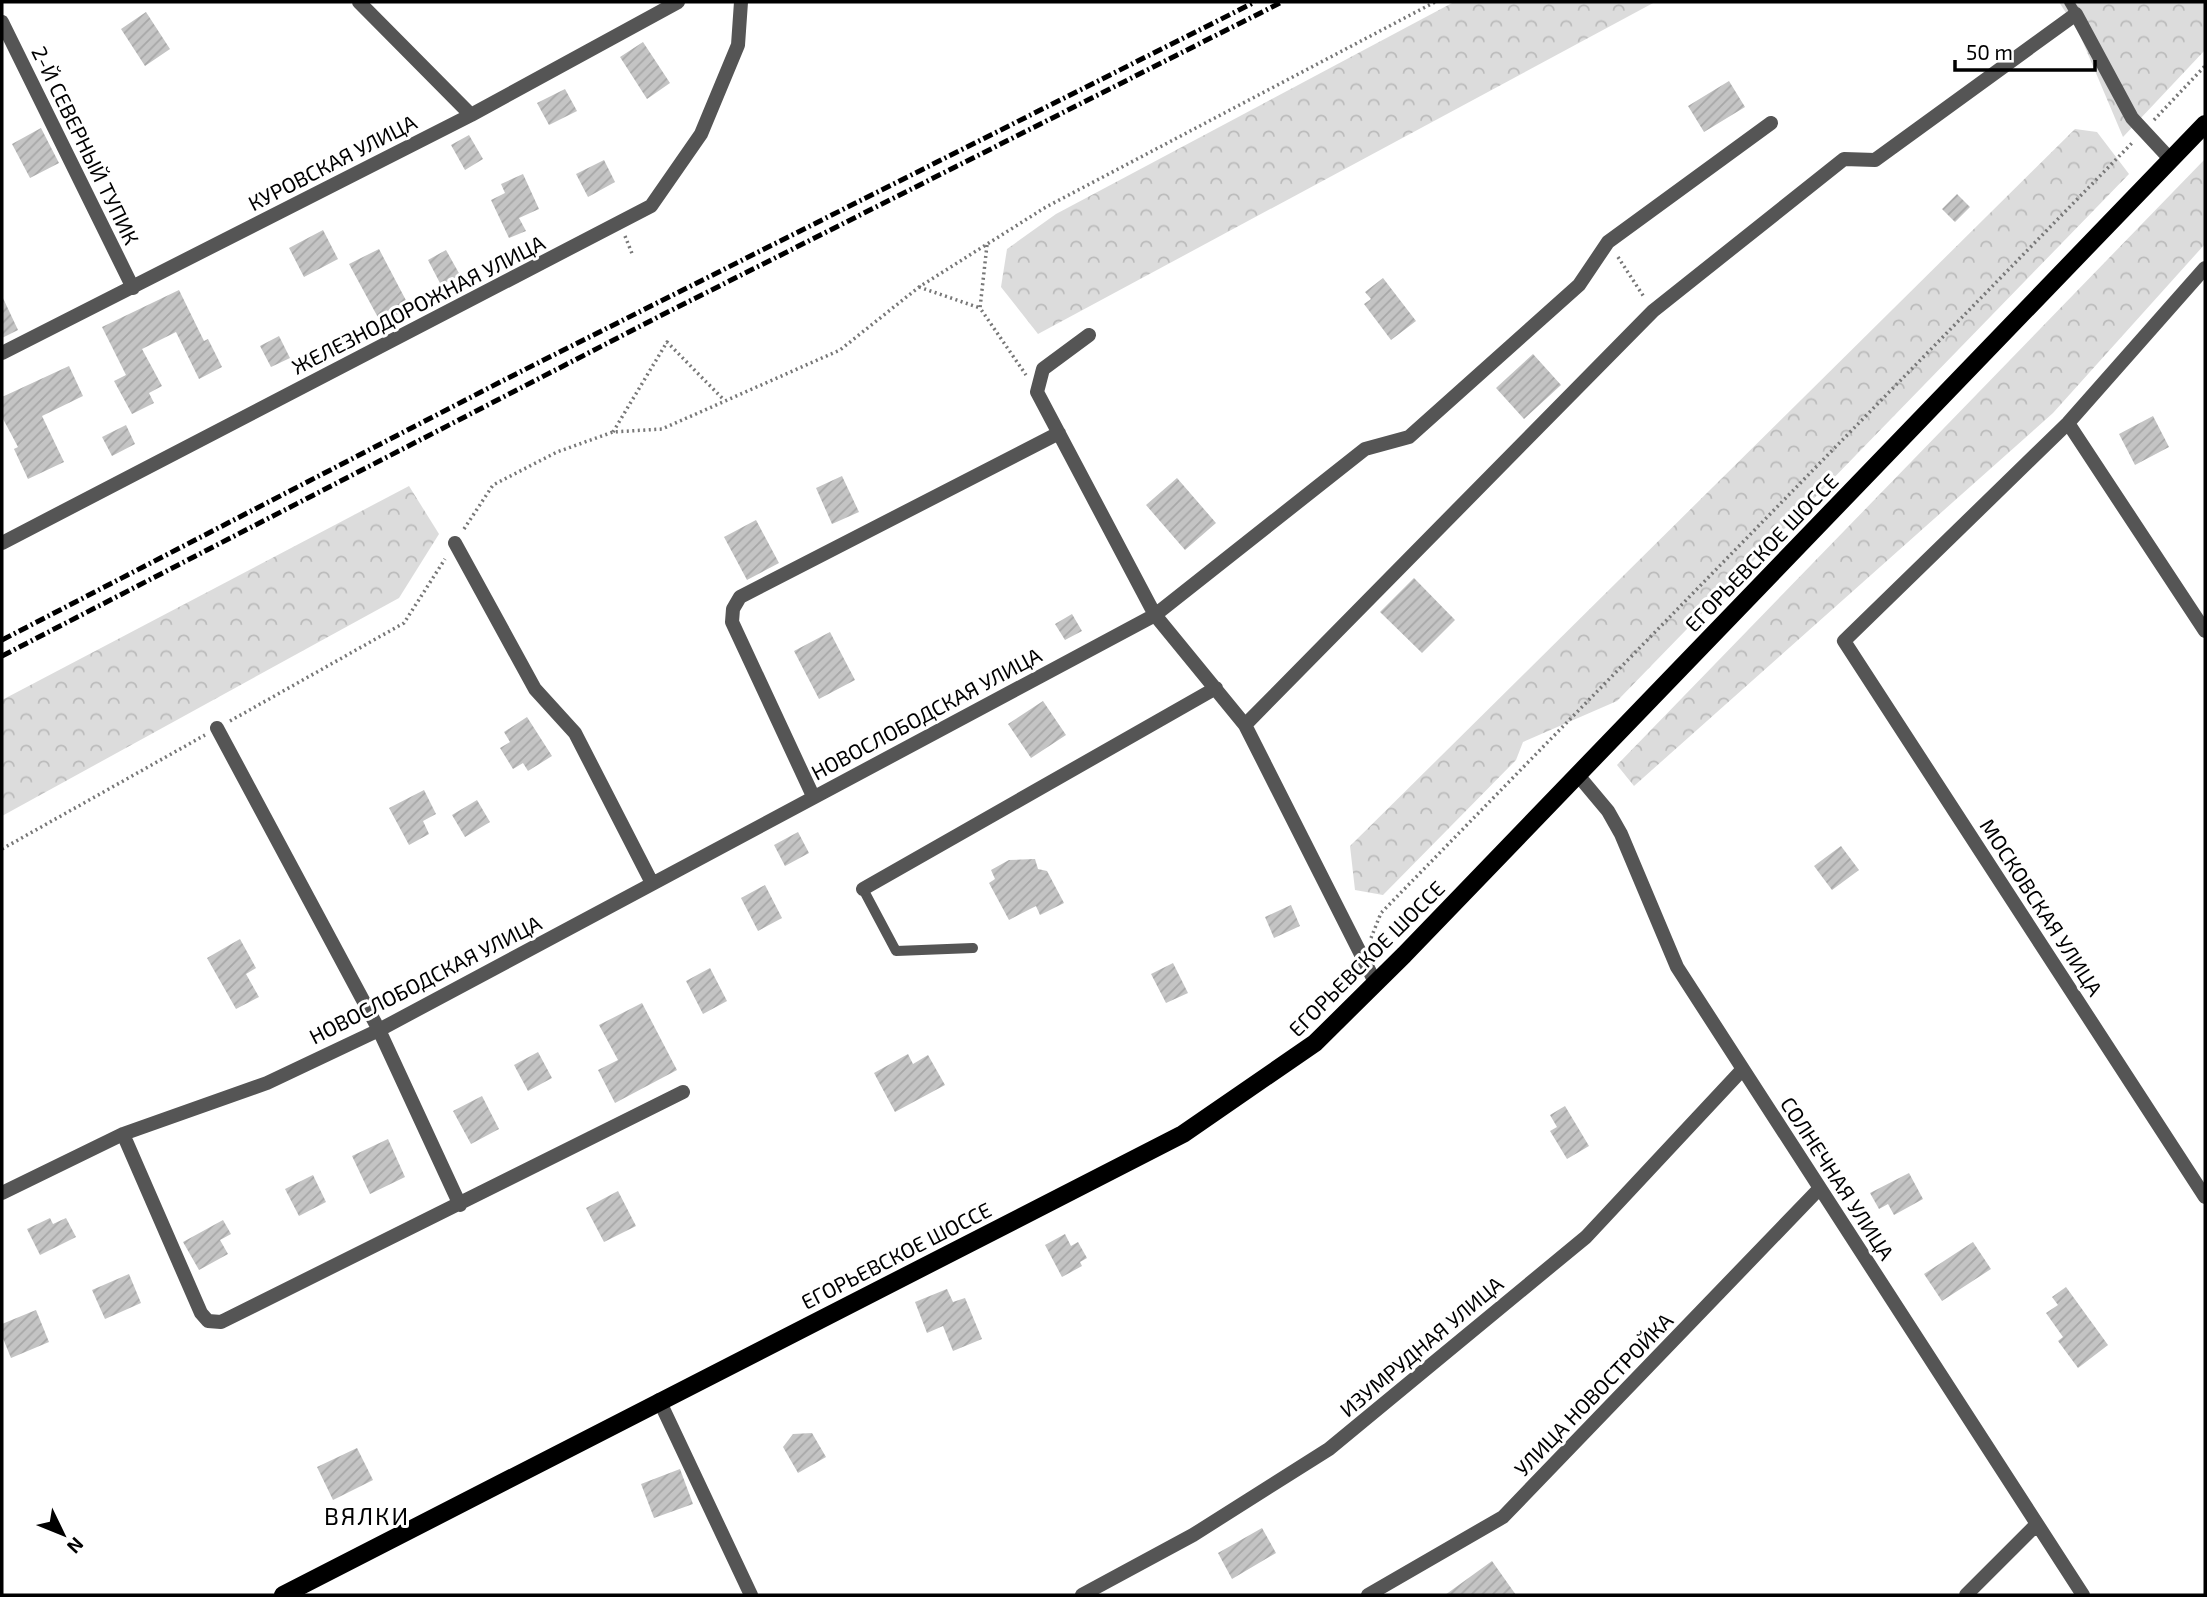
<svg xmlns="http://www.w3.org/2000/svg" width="2207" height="1597" font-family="'Exo 2',sans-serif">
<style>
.forest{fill:url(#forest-crowns)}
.building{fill:url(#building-hatch)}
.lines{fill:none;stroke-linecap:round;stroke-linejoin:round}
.path{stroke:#777;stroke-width:3.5;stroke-dasharray:2 3.5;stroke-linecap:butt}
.service{stroke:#555;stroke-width:10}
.minor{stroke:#555;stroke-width:14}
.primary{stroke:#000;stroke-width:18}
.rail{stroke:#000;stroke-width:5;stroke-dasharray:10 3.5 2 3.5;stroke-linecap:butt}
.labels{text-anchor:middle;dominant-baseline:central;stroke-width:6;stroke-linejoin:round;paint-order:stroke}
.street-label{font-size:21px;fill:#000;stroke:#fff}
.quarter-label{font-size:24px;letter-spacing:2px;fill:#000;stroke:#fff}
</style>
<defs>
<pattern id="forest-crowns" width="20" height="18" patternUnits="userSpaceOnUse" patternTransform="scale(1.75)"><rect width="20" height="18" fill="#dcdcdc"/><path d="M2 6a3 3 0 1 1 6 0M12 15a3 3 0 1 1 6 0" fill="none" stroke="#bbb"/></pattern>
<pattern id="building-hatch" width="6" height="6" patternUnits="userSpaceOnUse" patternTransform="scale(1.75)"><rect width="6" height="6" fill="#c4c4c4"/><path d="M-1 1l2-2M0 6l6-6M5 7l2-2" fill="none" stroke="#a7a7a7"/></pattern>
</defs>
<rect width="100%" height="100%" fill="#fff"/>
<path class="forest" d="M1454,2h201l-617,332 -37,-47 6,-38 49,-35z
M2059,2h146v48l-82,87 -44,-104z
M2075,129l22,3 32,42 -512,527 -94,41 -7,18 -133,135 -28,-5 -5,-44z
M2205,159v85l-152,169 -419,373 -17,-21z
M409,486l30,48 -40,64 -397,218v-116z"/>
<path class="building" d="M146,12l24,37 -25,17 -24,-37z
M643,42l27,41 -23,16 -27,-42z
M1729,81l16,26 -41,25 -16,-26z
M565,89l12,22 -28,14 -12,-22z
M41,128l18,35 -29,15 -18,-34z
M469,135l14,24 -18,11 -14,-25z
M604,160l11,22 -27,15 -12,-23z
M523,174l16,35 -20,9 7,13 -17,7 -18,-38 14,-7 -4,-9z
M1957,194l13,13 -15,15 -13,-13z
M323,230l15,29 -34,18 -15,-29z
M379,249l31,59 -29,15 -32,-59z
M446,250l14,25 -19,10 -13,-25z
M1383,278l33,43 -25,19 -27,-36 7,-5 -6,-7z
M179,290l25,51 4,-2 14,28 -23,12 -23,-47 -34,17 20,37 -13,7 5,10 -22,11 -18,-33 12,-6 -24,-48z
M2,296l16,34 -16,8z
M279,336l11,22 -19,9 -11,-21z
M1533,354l28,31 -37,34 -28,-31z
M69,366l14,30 -41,20 22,46 -36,17 -14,-30 4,-2 -16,-30v-20z
M2153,416l16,31 -34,18 -16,-31z
M126,425l9,19 -23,12 -10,-19z
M842,476l17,36 -27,12 -16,-36z
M1177,478l39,45 -31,27 -39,-45z
M756,520l23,43 -32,17 -23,-43z
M1414,578l41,42 -33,33 -42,-41z
M1072,614l10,17 -17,9 -10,-16z
M830,632l25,48 -36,19 -25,-48z
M1043,701l23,34 -35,23 -23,-34z
M527,717l25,39 -24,15 -5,-8 -10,6 -13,-21 10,-6 -6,-10z
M424,790l12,24 -13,7 6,13 -20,11 -20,-37z
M477,800l13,22 -25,15 -13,-22z
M798,832l11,21 -24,13 -11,-21z
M1841,846l18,24 -27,20 -18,-24z
M1035,859l3,10 9,2 17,32 -24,12 -4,-9 -27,14 -20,-37 6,-4 -4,-9 18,-10z
M765,885l17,33 -24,13 -17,-33z
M1291,905l9,21 -26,12 -9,-21z
M240,939l16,29 -10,6 13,23 -23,12 -29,-51z
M1173,963l15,30 -22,10 -15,-29z
M710,968l17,33 -24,13 -17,-33z
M642,1003l35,67 -62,33 -17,-33 20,-10 -19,-35z
M538,1052l14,26 -24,13 -14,-26z
M908,1054l5,10 15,-9 17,30 -50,27 -21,-39z
M482,1096l17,33 -28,15 -18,-33z
M1565,1106l24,40 -22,13 -17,-28 7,-4 -7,-12z
M388,1139l17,38 -35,17 -18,-38z
M1909,1173l14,26 -29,16 -6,-11 -9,5 -9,-16z
M313,1175l13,27 -27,14 -14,-27z
M618,1191l18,35 -32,16 -18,-34z
M50,1218l3,6 13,-6 10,19 -36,18 -13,-26z
M223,1220l8,14 -11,6 8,14 -29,16 -16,-28z
M1065,1234l6,12 7,-4 9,16 -7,4 2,4 -20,11 -17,-32z
M1973,1242l18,27 -49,32 -18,-27z
M129,1274l12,29 -36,16 -13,-29z
M2066,1287l42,58 -30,23 -20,-27 5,-4 -17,-24 12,-8 -6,-8z
M947,1289l6,13 12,-4 17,41 -29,12 -10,-25 -16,7 -12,-31z
M36,1310l13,32 -38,16 -9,-22v-12z
M812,1433l14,24 -28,16 -15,-26 10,-13z
M357,1448l16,32 -40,20 -16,-33z
M680,1469l13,35 -39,14 -13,-34z
M1262,1528l14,25 -44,26 -14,-26z
M1492,1561l24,34h-71z"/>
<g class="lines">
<path class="path" d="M2154,120l51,-54
M625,236l8,20
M987,245l-7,63 46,67
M1618,257l26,40
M919,287l61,21
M613,432l54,-90 57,58
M464,529l29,-44 64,-33 56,-20 49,-3 178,-79 79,-63 127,-80 389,-205
M230,721l174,-98 41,-64
M2,849l203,-114
M1371,938l10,-25 753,-772"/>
<path class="service" d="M2069,2l7,12
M863,889l33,62 77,-3"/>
<path class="minor" d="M359,2l112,113
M2,22l131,266
M2205,268l-137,155 -224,218 361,556
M1089,335l-46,34 -6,23 118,223 90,110 131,259
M2,353l469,-238 207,-113
M2068,423l137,208
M2,543l649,-337 50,-72 37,-89 3,-43
M455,543l80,146 40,44 77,150
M1245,725l408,-414 191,-152 31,1 201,-146 56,104 39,42
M217,728l162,302 81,175
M1577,774l31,37 13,23 56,133 406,628
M813,796l-81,-174 1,-13 7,-12 319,-164
M863,889l353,-201
M123,1134l78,179 7,8 13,1 462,-230
M2,1193l121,-59 144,-51 112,-53 776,-415 210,-166 44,-12 170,-152 29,-43 163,-119
M659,1400l92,195
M1082,1595l111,-60 136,-86 257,-212 156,-167
M1368,1595l135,-78 317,-329
M1966,1595l71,-71"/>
<path class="primary" d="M283,1595l900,-461 132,-91 89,-88 801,-831"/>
<path class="rail" d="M2,640l506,-262 747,-376
M2,656l658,-340 622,-314"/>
</g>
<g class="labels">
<g class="street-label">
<text transform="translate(86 145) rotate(64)">2-Й СЕВЕРНЫЙ ТУПИК</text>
<text transform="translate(332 162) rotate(-27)">КУРОВСКАЯ УЛИЦА</text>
<text transform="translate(418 304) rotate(-27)">ЖЕЛЕЗНОДОРОЖНАЯ УЛИЦА</text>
<text transform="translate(1761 552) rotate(-46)">ЕГОРЬЕВСКОЕ ШОССЕ</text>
<text transform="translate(926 713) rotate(-28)">НОВОСЛОБОДСКАЯ УЛИЦА</text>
<text transform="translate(2042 907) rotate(57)">МОСКОВСКАЯ УЛИЦА</text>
<text transform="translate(1366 958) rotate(-45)">ЕГОРЬЕВСКОЕ ШОССЕ</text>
<text transform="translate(425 979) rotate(-27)">НОВОСЛОБОДСКАЯ УЛИЦА</text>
<text transform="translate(1838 1178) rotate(57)">СОЛНЕЧНАЯ УЛИЦА</text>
<text transform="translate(896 1255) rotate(-27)">ЕГОРЬЕВСКОЕ ШОССЕ</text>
<text transform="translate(1421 1346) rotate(-40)">ИЗУМРУДНАЯ УЛИЦА</text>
<text transform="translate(1593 1394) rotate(-46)">УЛИЦА НОВОСТРОЙКА</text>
</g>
<g class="quarter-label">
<text x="367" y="1515">ВЯЛКИ</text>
</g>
</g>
<rect width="2207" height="1597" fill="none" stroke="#000000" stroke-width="7"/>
<g transform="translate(63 1534) rotate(133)" stroke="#ffffff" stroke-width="5" paint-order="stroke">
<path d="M0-5L12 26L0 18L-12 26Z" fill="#000000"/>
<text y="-10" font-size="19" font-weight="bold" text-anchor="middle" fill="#000000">N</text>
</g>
<path d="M1955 60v10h140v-10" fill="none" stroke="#000000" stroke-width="3.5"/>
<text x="1966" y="60" font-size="21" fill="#000000" stroke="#ffffff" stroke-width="5" paint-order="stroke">50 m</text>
</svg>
